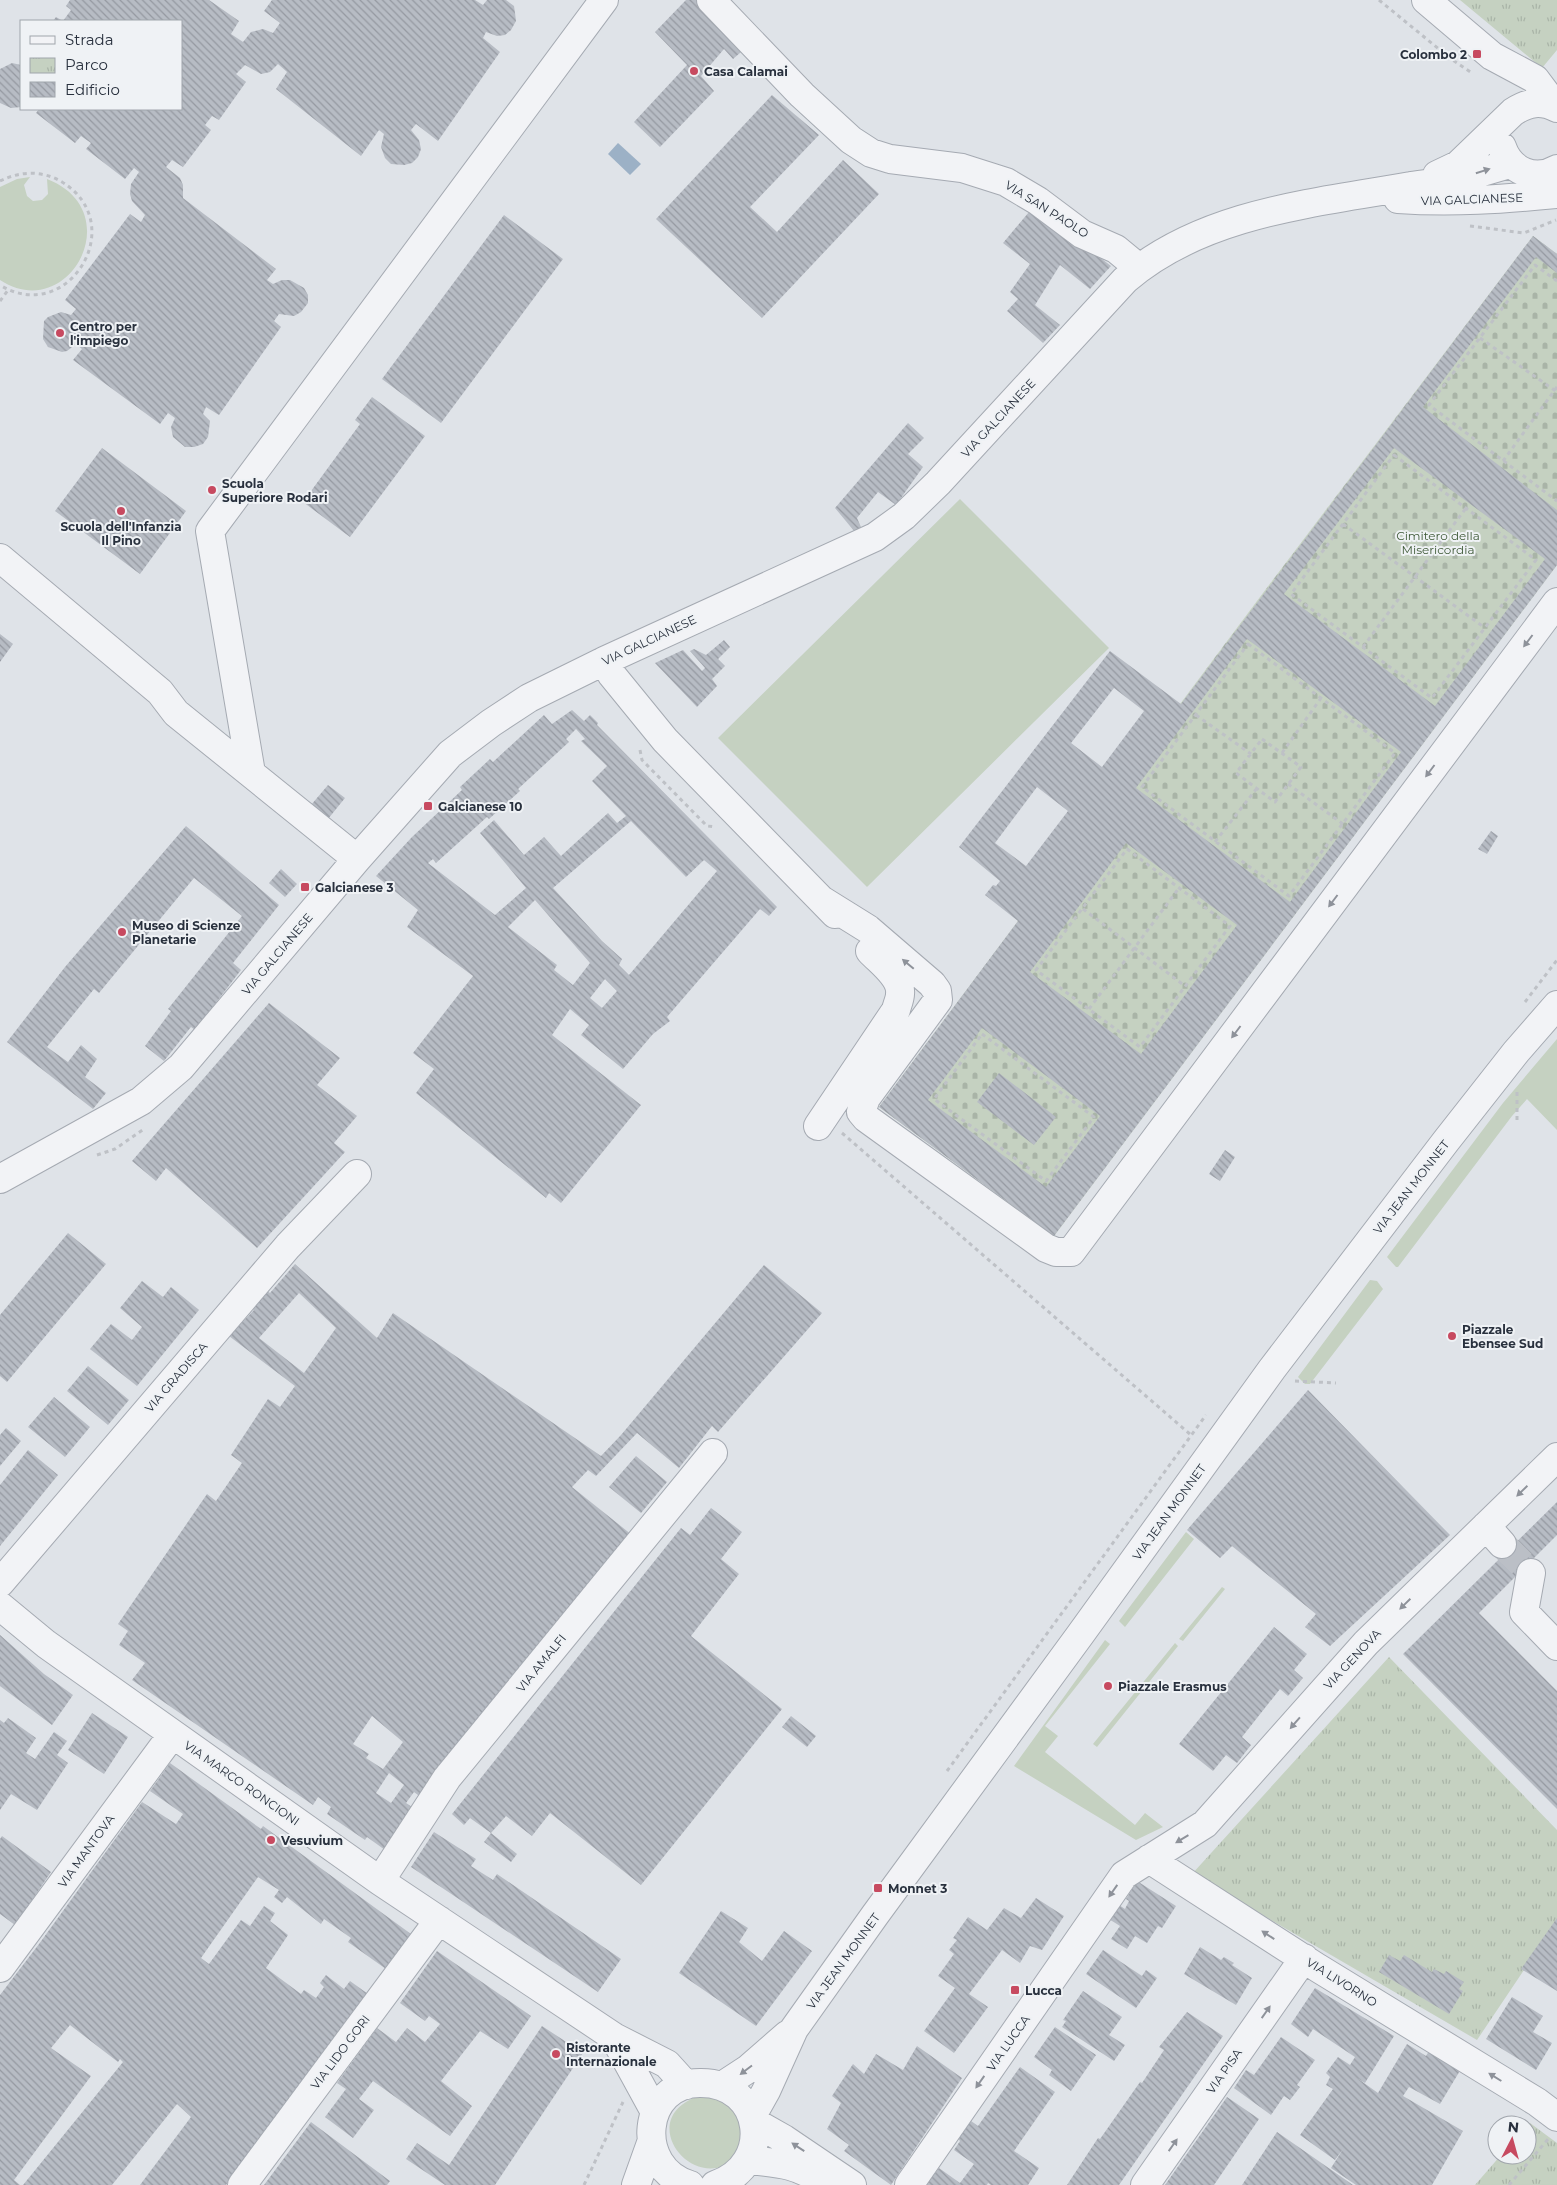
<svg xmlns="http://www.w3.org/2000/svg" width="1557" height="2185" font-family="Montserrat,sans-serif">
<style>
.grass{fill:#c5d1c1}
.cemetery{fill:url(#cemetery-stones)}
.park{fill:url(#park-tufts)}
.water{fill:#9cb1c6}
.building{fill:url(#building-back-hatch);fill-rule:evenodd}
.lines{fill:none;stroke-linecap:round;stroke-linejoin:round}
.minor-tunnel{stroke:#bbbfc6;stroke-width:28;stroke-dasharray:28 14;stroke-linecap:butt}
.minor-casing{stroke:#a5aab2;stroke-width:30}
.path{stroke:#bec1c6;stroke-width:3;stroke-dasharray:4 4;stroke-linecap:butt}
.minor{stroke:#f2f3f6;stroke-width:28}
.oneway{fill:#8e929a}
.poi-dot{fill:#c74a60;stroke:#eff2f5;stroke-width:2}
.labels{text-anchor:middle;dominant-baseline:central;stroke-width:4;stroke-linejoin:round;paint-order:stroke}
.poi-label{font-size:12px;font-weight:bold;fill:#29313e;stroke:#eff2f5;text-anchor:start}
.street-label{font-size:12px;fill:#29313e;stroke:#eff2f5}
.park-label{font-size:12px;fill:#3e5937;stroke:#eff2f5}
</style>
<defs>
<pattern id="cemetery-stones" width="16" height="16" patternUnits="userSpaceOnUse" patternTransform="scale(1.25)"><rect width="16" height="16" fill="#c5d1c1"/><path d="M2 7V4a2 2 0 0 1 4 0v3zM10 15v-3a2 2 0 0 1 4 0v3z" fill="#a9b4a7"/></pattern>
<pattern id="park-tufts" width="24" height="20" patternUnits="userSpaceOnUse" patternTransform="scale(1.25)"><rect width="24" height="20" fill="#c5d1c1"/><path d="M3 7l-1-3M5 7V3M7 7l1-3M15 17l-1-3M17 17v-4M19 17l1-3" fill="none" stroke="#a9b4a7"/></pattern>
<pattern id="building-back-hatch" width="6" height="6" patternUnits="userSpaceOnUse" patternTransform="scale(1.25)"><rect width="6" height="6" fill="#b7bcc4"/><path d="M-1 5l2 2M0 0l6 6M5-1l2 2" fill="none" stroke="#9599a1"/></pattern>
</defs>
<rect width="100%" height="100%" fill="#dfe3e8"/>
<path class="grass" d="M30,177l-6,8 3,11 6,5 9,-1 6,-6 -1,-15c83,32 22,146 -47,101v-93l17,-8z
M960,499l149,149 -242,239 -149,-149z
M1557,1039v91l-30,-31 -15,17 -114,151h-2l-9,-10 116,-154z
M1370,1280l7,1 6,8 -73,95h-5l-7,-7z
M1186,1532l8,7 -69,88 -6,-6z
M1222,1587l3,2 -42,52 -4,-2z
M1105,1640l5,4 -65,82 13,10 -13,16 90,73 10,-12 18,14 -27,13 -122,-74z
M1175,1643l3,3 -81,101 -4,-3z
M703,2095l28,8 14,26c-2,8 -4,18 -7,26 -2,4 -8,7 -12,10 -43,20 -90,-52 -23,-70z"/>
<path class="cemetery" d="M1533,236l24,18v311l-503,671 -175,-129 384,-514z"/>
<path class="park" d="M1460,0h97v50l-15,18z
M1389,1657l168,173v91l-80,119 -285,-166z
M1530,2123l27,20v42h-82l26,-30h26v-29z"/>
<path class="water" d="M618,143l23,21 -11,11 -22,-21z"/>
<path class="building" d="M70,0h139l30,21 -8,13 12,8 8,-10 12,-3 10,4 7,-10 -16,-12 8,-11h203l8,5 4,-5h19l8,6 1,7 1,8 -5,9 -6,5 -8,1 -11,-4 -3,6 17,14 -62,89 -22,-17 -5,6 8,10 2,9 -3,8 -6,6 -8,2 -13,-1 -6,-6 -4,-11 3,-13 -5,-4 -18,26 -85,-67 11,-17 -9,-8 -8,8 -9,2 -16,-9 -9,9 10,8 -27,38 -7,-4 -7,9 6,5 -28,37 -11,-7 -6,7 14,11 3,7v13l93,71 -9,11 6,4 9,-4h8l14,8 4,7v8l-7,9 -7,4 -15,-2 -5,7 7,6 -62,88 -13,-8 -3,7 7,7 -2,16 -5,7 -9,3h-9l-12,-10 -2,-10 4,-9 -7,-5 -8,11 -87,-64 9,-11 -6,-5 -9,7 -5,1 -14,-5 -5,-8 1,-18 4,-4 13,-5 10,3 5,-6 -11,-9 65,-86 11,8 4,-7 -13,-14 -2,-7 1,-10 8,-12 -5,-4 -9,11 -39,-30 5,-6 -10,-7 -6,7 -39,-30 3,-4h142v-88h-128l3,-4 7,4 8,-11 -5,-4z
M686,0h17l45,46 -15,13 -9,-10 -23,27 13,15 -54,56 -26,-25 53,-57 -32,-33z
M12,63l9,2v42l-10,1 -11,-5v-34z
M772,95l47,40 -69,72 27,25 66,-72 36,34 -117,124 -106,-99z
M1034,206l77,60 -21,23 -30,-24 -25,40 25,20 -17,18 -36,-32 11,-12 -8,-7 20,-28 -27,-21z
M504,215l59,44 -122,164 -59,-44z
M1533,236l24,18v19l-21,-16 -113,150 134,103v55l-503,671 -175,-129 139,-186 -33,-26 8,-10 3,1 4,-5 -41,-34 151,-196 71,53zM1394,448l151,111 -110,147 -151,-112zM1247,639l154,113 -111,150 -154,-114zM1114,688l30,23 -42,56 -31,-24zM1037,787l31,24 -42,55 -31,-23zM1126,843l111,82 -96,129 -111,-82zM982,1028l118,88 -54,71 -118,-87z
M372,397l53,39 -75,101 -47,-35 57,-78 -5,-4z
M908,423l16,15 -16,16 15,13 -27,38 -18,-13 -21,26 4,9 -6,5 -20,-24z
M102,448l84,63 -46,63 -85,-63z
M0,634l13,10 -13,18z
M724,640l6,7 -12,12 7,7 -13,13 5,7 -20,21 -42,-44 28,-13 19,21 3,-3 -15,-17 4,-2 12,6z
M572,710l12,11 6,-6 8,8 -1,2 180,182 -8,9 -9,-7 -93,108 3,4 -17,13 -30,35 -42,-34 8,-10 -19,-16 -18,26 89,70 -80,98 -12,-10 -3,5 -130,-105 18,-24 -21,-16 60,-77 -66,-49 11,-17 -42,-34 36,-39 50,-47 -2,-3 30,-28 3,3 51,-47 8,9zM576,729l9,10 -4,2 26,25 -15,15 34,35 -9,7 -9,-10 -47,43 -17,-19 -20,18 -30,-35 -14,13 46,55 -31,27 -67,-52 5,-4 3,4 51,-46 2,2 31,-28 -2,-2 51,-47 -3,-3zM631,821l55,56 18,-17 13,11 -88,104 -10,-10 3,-6 -20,-18 -49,-53zM535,900l55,63 -17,22 -19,-15 3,-5 -49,-38zM605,979l12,12 -15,17 -12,-10z
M328,785l17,13 -17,21 -17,-14z
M186,826l93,79 -46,58 8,7 -46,60 -4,-3 -27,34 -19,-15 26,-35 -3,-2 74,-93 -48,-38 -95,115 -5,-4 -47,58 21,15 13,-17 16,14 -12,18 21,16 -13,16 -86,-67 58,-75z
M1491,831l7,5 -11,18 -9,-5z
M281,869l16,15 -12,13 -16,-14z
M269,1003l71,55 -23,27 40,31 -23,27 11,9 -88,96 -91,-80 -10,13 -24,-20z
M999,1073l57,44 -22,28 -57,-43z
M1225,1150l10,7 -15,24 -11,-7z
M68,1233l38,31 -99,118 -7,-6v-61z
M295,1264l82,74 16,-25 208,143 20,-21 143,-170 58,48 -104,119 -6,-6 -33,42 -42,-35 -41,43 -8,-6 -16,17 60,48 -210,263 -8,-6 -8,11 9,6 -30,41 -18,-13 -2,3 -38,-26 4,-7 -13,-10 -5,8 -181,-125 13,-17 -26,-18 9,-14 -10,-7 89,-130 9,7 26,-38 -11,-8 37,-56 12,8 15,-21 -66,-50 25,-26 -4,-3 16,-17 4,3zM299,1293l37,35 -32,45 -45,-35zM372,1716l31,26 -20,27 -17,-11 3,-4 -16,-10zM389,1773l15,12 -13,18 -15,-10z
M142,1281l21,16 8,-10 28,23 -62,76 -47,-37 21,-25 21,16 10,-13 -22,-19z
M88,1366l41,34 -21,25 -41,-34z
M1308,1390l142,145 -120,111 -25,-19 11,-13 -84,-68 -12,12 -33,-28z
M54,1397l36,30 -25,30 -37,-30z
M6,1428l15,13 -21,25v-31z
M28,1450l30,25 -58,71v-61z
M636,1456l31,26 -26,31 -32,-26z
M1557,1502v33l-78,78 78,78v118l-154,-155z
M711,1508l31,24 -21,27 18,15 -48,62 91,73 -141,176 -91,-72 -18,23 -26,-20 -15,17 26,21 -6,8 -27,-20 7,-9 -21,-15 -6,7 -12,-11 229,-286 9,7z
M1274,1627l33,27 -13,16 9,8 -15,18 -8,-7 -38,48 9,8 -14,18 -11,-8 -13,16 -34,-27z
M0,1635l44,39 29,21 -21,30 -52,-39z
M92,1713l36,24 -24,37 -36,-24z
M791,1716l25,20 -9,11 -25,-20z
M8,1718l28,20 -10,15 9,6 19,-27 13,9 -10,14 11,8 -31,47 -26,-16 -11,16v-90l4,3z
M170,1763l91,66 2,-3 148,108 -25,35 -38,-27 3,-4 -27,-19 -3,5 -34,-27 -5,6 -8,-6 5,-7 -21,-13 -57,81 8,6 32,-44 9,6 14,-20 11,7 -5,8 18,14 -22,33 35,26 3,-4 12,8 8,-11 -4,-4 6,-8 18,14 6,-8 18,13 -142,191h-86l51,-68 -14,-13 -65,81h-89l100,-123 -3,-3 -2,3 -48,-37 -19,23 40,28 -77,104 6,5h-20v-190l39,-51 103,-142 34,22 7,-10 -33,-23z
M434,1832l42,27 -5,7 22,14 4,-6 124,85 -23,33 -187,-125z
M2,1836l49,36 -36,53 -15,-11v-75z
M1137,1881l39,25 -14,22 -4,-2 -11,17 -12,-7 -8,13 -16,-10 9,-13 -11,-7 10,-14 6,4 4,-8 -3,-2z
M1036,1898l28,18 -22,34 -12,-4 -10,17 -18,-13 -33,44 19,13 -34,46 -30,-22 31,-43 -17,-12 16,-22 -5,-4 8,-10 -4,-2 15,-21 19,13 17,-22 17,10z
M721,1911l27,17 -9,14 23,19 22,-30 28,20 -56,75 -77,-53z
M1557,1918v73l-36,-22z
M1200,1947l21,13 3,-3 10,6 -2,2 20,13 -16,27 -52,-31z
M1103,1950l39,26 4,-6 11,8 -21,30 -50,-34z
M437,1951l94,65 -23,33 -28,-18 -39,50 31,25 -22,30 -77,-55 -14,18 15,11 -21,28 -28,-21 21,-28 -9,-6 40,-55 19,14 11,-14 18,14 15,-18 -11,-8 -4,5 -25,-18z
M1389,1955l11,6 4,-6 28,17 2,-3 10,5 2,-3 18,11 -5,7 4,2 -14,23 -70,-42z
M1315,1988l79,48 -29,47 -8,-5 21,15 29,-49 19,12 3,-5 32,18 -21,35 -31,-17 -6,9 60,35 -31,54h-76l-25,-17 12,-19 -8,11 -35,-25 33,-46 -7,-4 4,-8 -4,-4 12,-16 12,8 5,-8 -42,-28 -5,8 -17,-13z
M1083,1991l39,26 -13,18 16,10 -11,16 -52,-34 4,-6 -3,-1z
M1512,1997l31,19 -10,16 19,11 -16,27 -50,-31z
M1187,2012l36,24 -104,149h-52l31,-47 2,1 40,-57 2,1 22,-33 -5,-3z
M542,2026l41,27 -88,132h-50l-39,-26 11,-16 32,22z
M1055,2027l41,28 -25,36 -22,-16 3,-5 -18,-13z
M1281,2037l34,23 -18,25 3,2 -10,13 -6,-4 -13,19 -37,-27 12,-18 8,5z
M917,2046l45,32 -71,107 -47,-34 5,-6 -22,-16 14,-26 -9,-7 21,-32 11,10 12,-20 27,16z
M1020,2067l35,25 -41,59 25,17 -11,17h-37l-3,-2 -1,2h-61l13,-17 21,15 14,-19 -20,-14 6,-9 -2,-2 13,-18 7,5z
M1227,2097l32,22 -45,66h-49z
M311,2122l79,59 -3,4h-123z
M1277,2132l76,53h-111z"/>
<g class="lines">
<path class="minor-tunnel" d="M1502,1544l29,29"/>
<g class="minor-casing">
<path id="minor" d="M711,0l91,95 49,45 20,13 19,6 72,9 44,14 32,19 44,33 34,15 23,19
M1426,0l66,56 43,23 21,28
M1502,147c8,24 33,35 55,22
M1437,175l21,-10 55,-53c15,-10 28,-12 44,-4
M1398,199c54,4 106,0 159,-5
M0,558l160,134 16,21 181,146
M604,661l8,14 53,65 170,174
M251,773l-41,-242 394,-531
M823,901l45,28 64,55 5,7 1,9 -72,98 -5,14 5,6 180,130 10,4h15l486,-650
M818,1126l78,-116c1,-5 4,-11 4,-16 2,-17 -20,-32 -30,-43
M0,1179l141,-78 40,-34 176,-208 93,-105 41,-31 38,-25 75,-37 271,-124 29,-21 34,-33 187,-203c77,-67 189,-77 286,-94 15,-3 31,-2 45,-6 19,-5 36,-12 55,-16
M1486,1526l16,18
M1531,1573l-7,39 33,34
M0,1583l288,-337 69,-72
M0,1606l46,38 334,237 234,156 53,27 19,21
M1149,1859l169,109 219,134 20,15
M380,1881l67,-103 266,-325
M0,1968l172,-233
M614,2037l41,75
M722,2086l26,-17 39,-34
M752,2116l14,-25 28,-62 81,-114 205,-280 192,-266 174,-228 70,-89 41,-47
M754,2122l30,17 68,46
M748,2160c32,3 50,4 76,23
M242,2185l197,-265
M636,2185l15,-42
M690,2185c-57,-17 -49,-103 11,-102 63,0 74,82 14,102
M909,2185l215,-310 81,-51 161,-181 191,-186
M1145,2185l159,-227"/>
</g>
<path class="path" d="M1379,0l72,59 21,14
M0,181c20,-10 42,-11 62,1 69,42 6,145 -62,103
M1470,226l54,7 32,-13
M1557,281l-22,-16 -106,140 128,96
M0,301l8,-11
M1480,338l77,54
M1394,455l142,105 -104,138 -141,-104z
M1503,461l54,-74
M1343,524l142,104
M1248,644l147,109 -106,143 -147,-109z
M1363,647l103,-139
M1196,715l55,39
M1262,739l39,28 -26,35 -39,-29z
M640,750l2,10 65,66 9,1
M1282,753l39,-55
M1288,784l55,40
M1215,842l42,-54
M1127,849l103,77 -90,121 -104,-77z
M1083,909l102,77
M1525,1002l32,-42
M1089,1009l90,-121
M982,1034l112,83 -48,64 -112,-82z
M1517,1092v30
M842,1133l349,302
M97,1155l18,-6 29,-20
M1295,1381l41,2
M947,1771l259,-356
M584,2185l39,-83
M1509,2185l40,-47"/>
<use href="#minor" class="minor"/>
</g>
<defs><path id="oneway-solid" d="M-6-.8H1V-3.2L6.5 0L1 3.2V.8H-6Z" transform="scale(1.25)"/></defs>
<g class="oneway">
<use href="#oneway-solid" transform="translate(1483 171) rotate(-18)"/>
<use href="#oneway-solid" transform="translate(1528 641) rotate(127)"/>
<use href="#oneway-solid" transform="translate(1430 771) rotate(127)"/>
<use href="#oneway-solid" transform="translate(1333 901) rotate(127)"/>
<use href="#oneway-solid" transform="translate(908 964) rotate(-140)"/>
<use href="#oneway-solid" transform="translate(1236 1032) rotate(127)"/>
<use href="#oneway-solid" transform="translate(1522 1491) rotate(136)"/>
<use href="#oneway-solid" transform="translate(1405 1604) rotate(136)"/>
<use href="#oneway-solid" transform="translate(1295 1723) rotate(131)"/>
<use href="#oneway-solid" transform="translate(1182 1839) rotate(149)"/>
<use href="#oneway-solid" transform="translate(1113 1891) rotate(125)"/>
<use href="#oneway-solid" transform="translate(1268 1935) rotate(-147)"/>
<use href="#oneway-solid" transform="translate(1266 2012) rotate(-55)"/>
<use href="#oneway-solid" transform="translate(746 2070) rotate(143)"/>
<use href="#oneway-solid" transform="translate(1495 2077) rotate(-148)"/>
<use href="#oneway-solid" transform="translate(980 2082) rotate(125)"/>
<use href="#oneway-solid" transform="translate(1173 2145) rotate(-55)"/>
<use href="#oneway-solid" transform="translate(798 2147) rotate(-147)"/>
</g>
<g class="poi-dot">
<rect x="1472" y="49" width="10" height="10" rx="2.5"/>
<circle cx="694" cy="71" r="5"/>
<circle cx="60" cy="333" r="5"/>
<circle cx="212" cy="490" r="5"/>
<circle cx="121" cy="511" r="5"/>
<rect x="423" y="801" width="10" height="10" rx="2.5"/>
<rect x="300" y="882" width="10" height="10" rx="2.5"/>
<circle cx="122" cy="932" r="5"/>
<circle cx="1452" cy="1336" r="5"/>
<circle cx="1108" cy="1686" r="5"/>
<circle cx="271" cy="1840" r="5"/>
<rect x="873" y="1883" width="10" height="10" rx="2.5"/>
<rect x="1010" y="1985" width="10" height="10" rx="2.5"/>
<circle cx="556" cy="2054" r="5"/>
</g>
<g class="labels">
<g class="poi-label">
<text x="1467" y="54" text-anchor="end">Colombo 2</text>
<text x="704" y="71">Casa Calamai</text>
<text x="70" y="326">Centro per<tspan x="70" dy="14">l'impiego</tspan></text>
<text x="222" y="483">Scuola<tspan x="222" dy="14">Superiore Rodari</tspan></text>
<text x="121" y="526" text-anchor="middle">Scuola dell'Infanzia<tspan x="121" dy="14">Il Pino</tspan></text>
<text x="438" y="806">Galcianese 10</text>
<text x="315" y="887">Galcianese 3</text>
<text x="132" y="925">Museo di Scienze<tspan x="132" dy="14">Planetarie</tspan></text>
<text x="1462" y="1329">Piazzale<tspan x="1462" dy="14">Ebensee Sud</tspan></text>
<text x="1118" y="1686">Piazzale Erasmus</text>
<text x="281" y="1840">Vesuvium</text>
<text x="888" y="1888">Monnet 3</text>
<text x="1025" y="1990">Lucca</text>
<text x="566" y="2047">Ristorante<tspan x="566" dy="14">Internazionale</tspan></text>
</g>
<g class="street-label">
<text transform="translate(1472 199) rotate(-2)">VIA GALCIANESE</text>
<text transform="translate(1047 209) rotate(32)">VIA SAN PAOLO</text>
<text transform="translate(998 418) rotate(-47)">VIA GALCIANESE</text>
<text transform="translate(649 640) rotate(-25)">VIA GALCIANESE</text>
<text transform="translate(277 954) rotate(-50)">VIA GALCIANESE</text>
<text transform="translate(1411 1187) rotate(-52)">VIA JEAN MONNET</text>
<text transform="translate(176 1377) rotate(-49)">VIA GRADISCA</text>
<text transform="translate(1169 1512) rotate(-54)">VIA JEAN MONNET</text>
<text transform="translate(1352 1659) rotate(-47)">VIA GENOVA</text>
<text transform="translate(541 1663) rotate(-51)">VIA AMALFI</text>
<text transform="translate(242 1783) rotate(35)">VIA MARCO RONCIONI</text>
<text transform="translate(86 1851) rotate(-54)">VIA MANTOVA</text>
<text transform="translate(843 1961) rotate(-54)">VIA JEAN MONNET</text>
<text transform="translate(1342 1982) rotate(32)">VIA LIVORNO</text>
<text transform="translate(1008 2043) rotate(-55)">VIA LUCCA</text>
<text transform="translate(340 2052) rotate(-53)">VIA LIDO GORI</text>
<text transform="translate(1224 2071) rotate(-55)">VIA PISA</text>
</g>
<g class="park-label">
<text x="1438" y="535">Cimitero della<tspan x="1438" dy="14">Misericordia</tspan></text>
</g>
</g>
<rect x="20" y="20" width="162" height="90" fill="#eff2f5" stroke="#a0a5ac"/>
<rect x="30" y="36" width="25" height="8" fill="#f2f3f6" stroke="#a0a5ac"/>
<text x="65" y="45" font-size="15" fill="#29313e">Strada</text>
<rect x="30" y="58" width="25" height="15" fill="url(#park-tufts)" stroke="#a0a5ac"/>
<text x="65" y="70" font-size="15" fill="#29313e">Parco</text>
<rect x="30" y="82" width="25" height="15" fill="url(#building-back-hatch)" stroke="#a0a5ac"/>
<text x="65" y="95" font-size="15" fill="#29313e">Edificio</text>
<g transform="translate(1512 2140) rotate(6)"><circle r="24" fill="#eff2f5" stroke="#a0a5ac"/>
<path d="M0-4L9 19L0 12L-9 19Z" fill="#c74a60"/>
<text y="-8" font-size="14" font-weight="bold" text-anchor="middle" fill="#29313e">N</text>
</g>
</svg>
